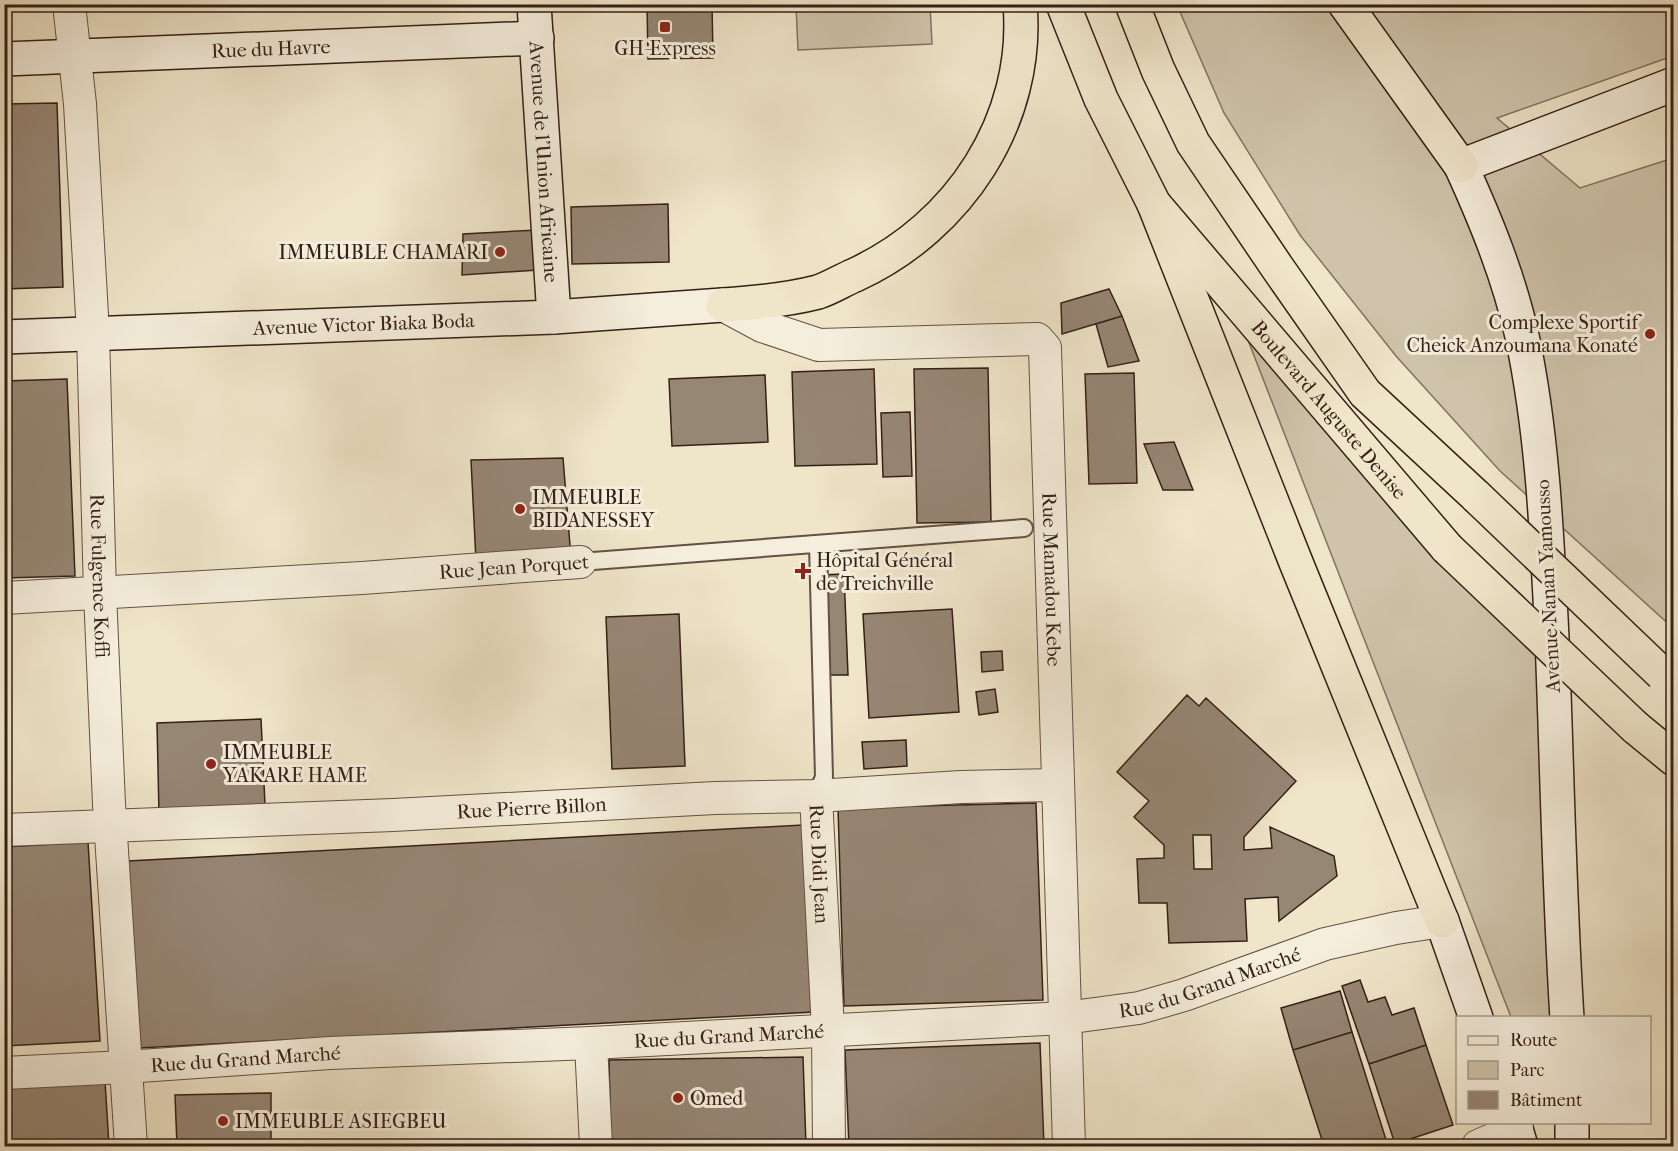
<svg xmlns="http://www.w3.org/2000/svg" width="1678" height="1151" font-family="'IM FELL French Canon',serif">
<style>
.green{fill:#cfc4ab;stroke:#827261;stroke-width:1.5}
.building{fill:#968674;stroke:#352017;stroke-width:1.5;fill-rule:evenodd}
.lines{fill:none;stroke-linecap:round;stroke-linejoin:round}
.lane-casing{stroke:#645144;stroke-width:20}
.street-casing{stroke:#645144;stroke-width:34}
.secondary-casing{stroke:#352017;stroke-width:36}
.highway-casing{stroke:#352017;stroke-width:36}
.lane{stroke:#f5eedc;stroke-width:16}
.street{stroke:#f5eedc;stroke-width:32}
.secondary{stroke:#f5eedc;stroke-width:33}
.highway{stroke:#efe5c9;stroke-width:33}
.highway-bridge-casing{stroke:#352017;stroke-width:36;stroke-linecap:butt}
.highway-bridge{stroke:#efe5c9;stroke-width:33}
.poi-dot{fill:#8f2418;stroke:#f5eedc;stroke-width:2}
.labels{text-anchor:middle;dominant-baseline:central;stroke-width:6;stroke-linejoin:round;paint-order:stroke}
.poi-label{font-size:20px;fill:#352017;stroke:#f5eedc;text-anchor:start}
.street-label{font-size:20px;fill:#352017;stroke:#f5eedc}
</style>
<rect width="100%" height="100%" fill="#efe5c9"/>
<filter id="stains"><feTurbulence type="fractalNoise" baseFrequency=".00333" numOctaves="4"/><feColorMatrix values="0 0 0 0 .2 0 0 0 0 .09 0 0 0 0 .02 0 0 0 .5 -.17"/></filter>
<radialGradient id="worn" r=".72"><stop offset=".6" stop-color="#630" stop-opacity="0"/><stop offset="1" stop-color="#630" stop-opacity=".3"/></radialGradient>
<path class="green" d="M796,5h134l2,39 -134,6z
M1177,5h496v51l-176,62 83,70 93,-30v470l-173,-157 -104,-115 -96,-121 -76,-122z
M1234,304l315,348 12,365h-50z"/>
<path class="building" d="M647,4h65l1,54 -65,1z
M57,103l6,184 -59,2v-185z
M668,204l1,58 -97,2 -1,-57z
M537,230l1,40 -76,5 1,-41z
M1109,289l13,27 -60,18 -1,-31z
M1122,316l17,45 -31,6 -12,-43z
M988,368l3,154 -74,1 -3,-154z
M874,369l3,95 -82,2 -3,-94z
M1134,373l3,110 -48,1 -4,-110z
M765,375l3,67 -96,4 -3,-67z
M67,379l8,197 -71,2v-197z
M910,412l2,64 -29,1 -2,-64z
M1174,442l19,48h-30l-19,-46z
M563,458l8,100 -95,3 -5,-101z
M844,574l4,101h-25l-3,-100z
M952,609l7,103 -90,6 -6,-104z
M679,614l6,152 -73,3 -6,-152z
M1002,651l1,19 -21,2 -1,-20z
M995,689l3,23 -19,3 -3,-23z
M1187,695l12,11 7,-8 90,83 -52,56v13l28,-2 -2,-21 64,29 3,20 -58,45 -1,-24 -33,2 2,42 -78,2 -2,-40h-28l-2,-44 27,-1v-13l-30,-28 15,-16 -32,-29zM1193,835h18l1,34h-18z
M261,719l4,86 -106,9 -2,-91z
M906,740l1,26 -43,3 -2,-27z
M1036,803l7,197 -199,6 -6,-198z
M803,825l11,187 -675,36 -11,-187z
M88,842l12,199 -96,5v-199z
M1360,980l8,22 17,-5 7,18 22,-7 12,37 -57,19 -27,-78z
M1340,991l12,41 -59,18 -12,-42z
M1352,1032l36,114h-64l-31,-96z
M1040,1043l4,103h-195l-4,-96z
M1426,1045l27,80 -58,19 -26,-80z
M803,1057l3,89h-195l-2,-86z
M105,1081l4,65h-105v-60z
M271,1093v53h-94l-2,-51z"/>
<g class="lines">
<g class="lane-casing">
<path id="lane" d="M580,562l444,-34
M816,796l8,-19 -6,-233"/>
</g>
<g class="street-casing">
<g id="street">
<path id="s1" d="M69,4l11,100 13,229 7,260 9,211 22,342"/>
<path id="s2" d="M723,305l39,21 57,19 218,-6 8,9 24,798"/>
<path d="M4,598l358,-20 218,-16"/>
<path id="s3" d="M816,796l12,234 1,116"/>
<path id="s4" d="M4,830l389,-15 322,-17 101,-2 145,-9 97,-2"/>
<path d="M591,1043l5,103"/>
<path id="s5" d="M4,1073l121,-6 205,-14 261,-10 474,-25 74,-10 45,-13 141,-51 71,-16 46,-7"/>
<path d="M1478,1146l39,-17"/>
</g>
</g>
<g class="secondary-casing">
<g id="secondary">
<path id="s6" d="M534,4l20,313"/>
<path id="s7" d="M4,59l533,-21"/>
<path id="s8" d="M4,337l550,-20 169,-12"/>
<path d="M1442,921l34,97"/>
<path d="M1567,1018c-8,-127 -10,-254 -15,-380 -5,-101 -9,-203 -30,-302 -13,-59 -36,-115 -61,-170l213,-82"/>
<path d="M1514,1122l7,24"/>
<path d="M1572,1122v24"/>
</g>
</g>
<g class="highway-casing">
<g id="highway">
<path id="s9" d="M1063,4l38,95 53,105 293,344"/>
<path d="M1132,4l26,66 35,73 84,124 88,126 112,104"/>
<path d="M1345,4l116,162"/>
<path d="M1154,204l141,356 147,361"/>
<path d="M723,305c32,-2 64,-5 95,-13 12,-4 25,-12 37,-17 104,-48 175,-155 165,-271"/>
<path d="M1635,727l39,32"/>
</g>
</g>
<use href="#lane" class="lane"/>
<use href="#street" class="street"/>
<use href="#secondary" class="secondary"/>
<use href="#highway" class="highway"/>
<g class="highway-bridge-casing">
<path id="highway-bridge" d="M1477,497l185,177
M1447,548l188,179"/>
</g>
<use href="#highway-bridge" class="highway-bridge"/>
</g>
<g class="poi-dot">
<rect x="659" y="21" width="12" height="12" rx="3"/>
<circle cx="500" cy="252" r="6"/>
<circle cx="1650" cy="334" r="6"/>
<circle cx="520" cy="509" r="6"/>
<path d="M800 562h6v6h6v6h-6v6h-6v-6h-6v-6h6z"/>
<circle cx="211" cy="764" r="6"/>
<circle cx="678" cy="1098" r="6"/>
<circle cx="223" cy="1121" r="6"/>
</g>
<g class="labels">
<g class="poi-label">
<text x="665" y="48" text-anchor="middle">GH-Express</text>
<text x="488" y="252" text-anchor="end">IMMEUBLE CHAMARI</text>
<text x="1638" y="322" text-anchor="end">Complexe Sportif<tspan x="1638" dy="23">Cheick Anzoumana Konaté</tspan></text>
<text x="532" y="497">IMMEUBLE<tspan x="532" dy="23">BIDANESSEY</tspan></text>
<text x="816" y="560">Hôpital Général<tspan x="816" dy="23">de Treichville</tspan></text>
<text x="223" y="752">IMMEUBLE<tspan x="223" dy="23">YAKARE HAME</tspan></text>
<text x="690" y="1098">Omed</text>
<text x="235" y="1121">IMMEUBLE ASIEGBEU</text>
</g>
<g class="street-label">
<text stroke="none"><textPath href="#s7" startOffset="267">Rue du Havre</textPath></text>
<text stroke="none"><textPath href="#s6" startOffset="158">Avenue de l'Union Africaine</textPath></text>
<text stroke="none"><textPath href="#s8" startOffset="360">Avenue Victor Biaka Boda</textPath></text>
<text stroke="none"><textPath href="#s9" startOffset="490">Boulevard Auguste Denise</textPath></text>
<text transform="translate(514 567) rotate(-4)">Rue Jean Porquet</text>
<text stroke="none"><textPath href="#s1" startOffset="573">Rue Fulgence Koffi</textPath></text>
<text stroke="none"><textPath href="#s2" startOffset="566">Rue Mamadou Kebe</textPath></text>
<text transform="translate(1548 586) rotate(-93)">Avenue Nanan Yamousso</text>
<text stroke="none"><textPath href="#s4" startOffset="528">Rue Pierre Billon</textPath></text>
<text stroke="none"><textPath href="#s3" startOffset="68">Rue Didi Jean</textPath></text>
<text stroke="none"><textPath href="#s5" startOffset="1212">Rue du Grand Marché</textPath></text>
<text stroke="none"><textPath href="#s5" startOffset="726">Rue du Grand Marché</textPath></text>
<text stroke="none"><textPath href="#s5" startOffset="242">Rue du Grand Marché</textPath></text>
</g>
</g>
<rect width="1678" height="1151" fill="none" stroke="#efe5c9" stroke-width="24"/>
<rect x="6" y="6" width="1666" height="1139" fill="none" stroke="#352017" stroke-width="3"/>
<rect x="12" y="12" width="1654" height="1127" fill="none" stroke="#352017" stroke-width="1.5"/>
<rect x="1456" y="1016" width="195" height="108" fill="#f5eedc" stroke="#a89c8d" stroke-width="1.5"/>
<rect x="1468" y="1036" width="30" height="9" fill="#f5eedc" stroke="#a89c8d" stroke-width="1.5"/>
<text x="1510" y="1046" font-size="18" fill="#352017">Route</text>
<rect x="1468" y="1061" width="30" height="18" fill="#cfc4ab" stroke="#a89c8d" stroke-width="1.5"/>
<text x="1510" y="1076" font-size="18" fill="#352017">Parc</text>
<rect x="1468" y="1091" width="30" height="18" fill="#968674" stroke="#a89c8d" stroke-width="1.5"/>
<text x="1510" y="1106" font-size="18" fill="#352017">Bâtiment</text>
<rect width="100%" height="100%" filter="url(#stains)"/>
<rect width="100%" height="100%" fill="url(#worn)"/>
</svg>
